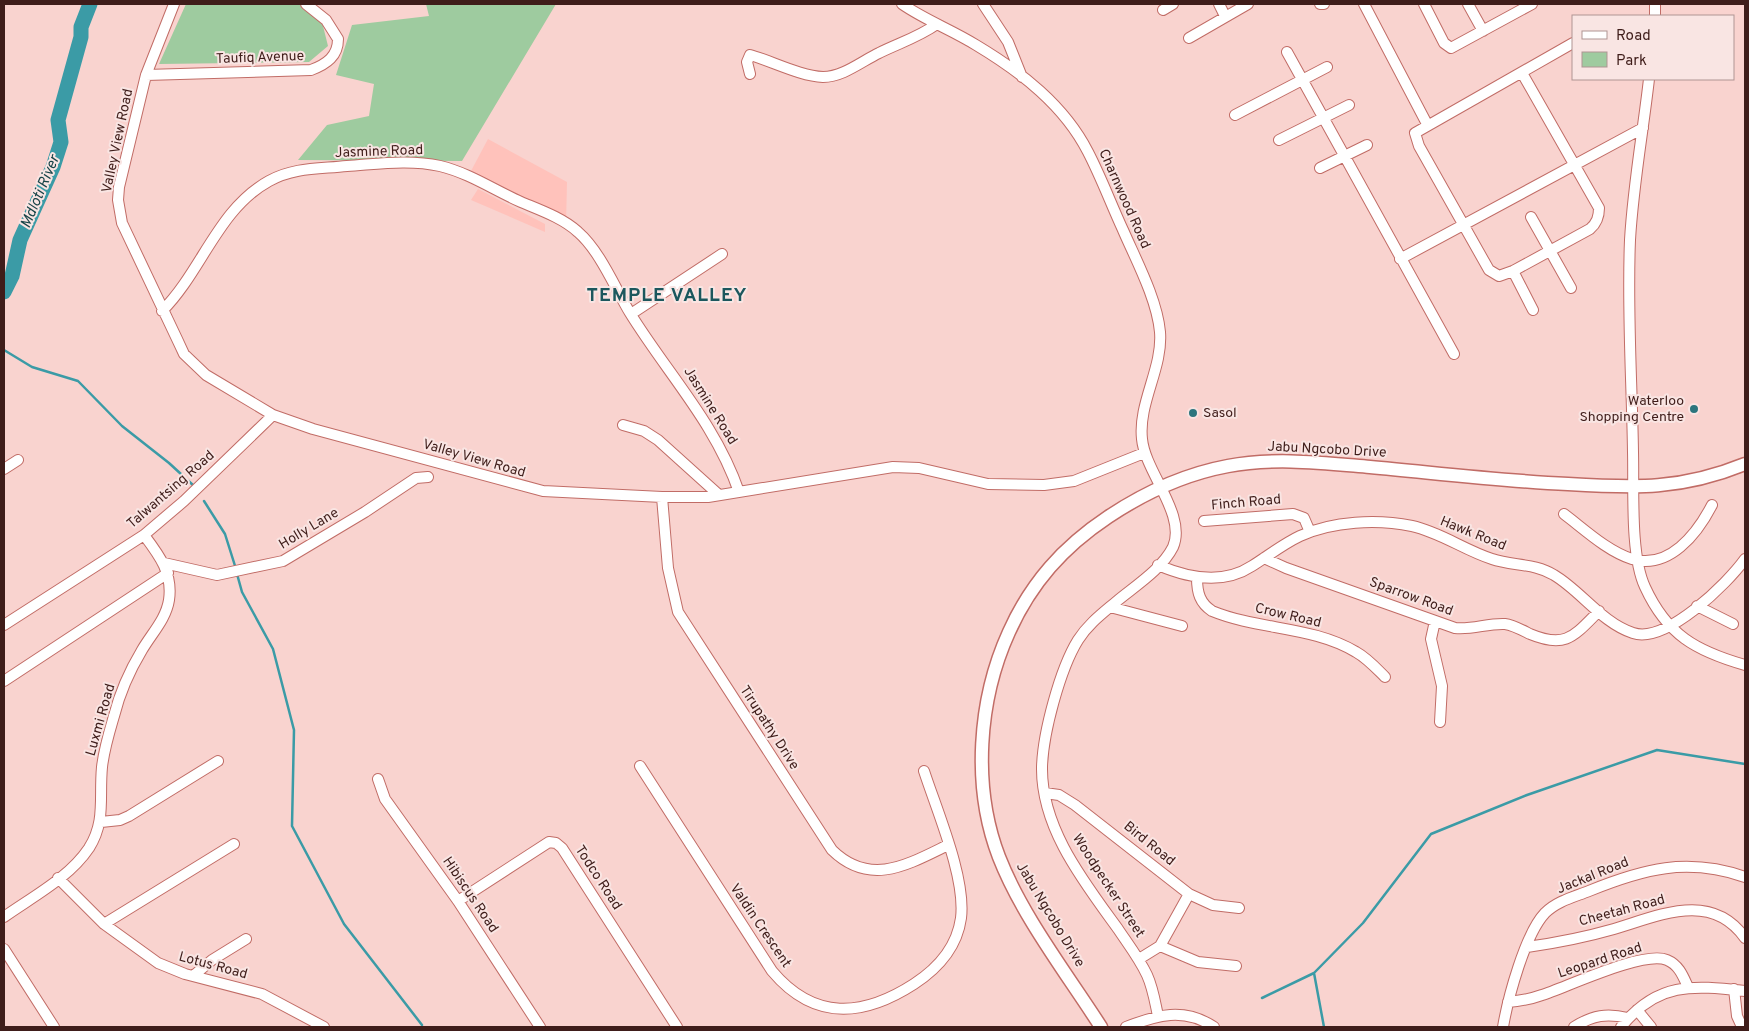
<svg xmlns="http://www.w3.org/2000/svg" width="1749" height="1031" font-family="Overpass,sans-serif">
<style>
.built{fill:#ffc2bb}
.green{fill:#9ecb9f}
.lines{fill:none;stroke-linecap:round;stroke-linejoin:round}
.stream{stroke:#3b9ba6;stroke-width:2.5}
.river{stroke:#3b9ba6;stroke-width:15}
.minor-casing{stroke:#c16c66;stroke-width:12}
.major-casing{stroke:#c16c66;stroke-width:15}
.minor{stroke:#fff;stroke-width:10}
.major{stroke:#fff;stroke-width:12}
.poi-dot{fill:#2c757d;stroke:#f9e5e3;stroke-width:2}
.labels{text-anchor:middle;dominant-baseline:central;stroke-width:4;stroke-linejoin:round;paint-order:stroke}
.street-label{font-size:14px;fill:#3f1d1a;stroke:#f9e5e3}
.poi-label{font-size:14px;fill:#3f1d1a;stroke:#f9e5e3;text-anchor:end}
.water-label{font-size:15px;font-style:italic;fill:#194549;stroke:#f9e5e3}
.district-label{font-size:19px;font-weight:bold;letter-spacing:1px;fill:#1c575d;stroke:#f9e5e3}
</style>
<rect width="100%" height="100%" fill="#f9d3cf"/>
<path class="built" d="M488,139l79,43 -1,43 -95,-54z
M478,189l67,35v8l-74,-32z"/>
<path class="green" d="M186,4h118l16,10 8,32 -19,16 -150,2z
M426,4h130l-94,157 -164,-1 29,-35 42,-9 5,-32 -38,-9 16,-50 77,-9z"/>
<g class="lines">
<path class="stream" d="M4,350l28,17 46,14 44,45 47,37 25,23
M204,501l21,33 11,35
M237,574l5,18 31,57 21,81 -2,96 52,98 78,101
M1314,973l10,54
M1262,998l52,-25 49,-50 68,-89 96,-39 130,-45 88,14"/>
<path class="river" d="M4,292l8,-16 8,-36 33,-73 8,-25 -3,-22 23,-83v-10l9,-23"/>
<g class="minor-casing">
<path id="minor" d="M174,4l-28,71 -27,112 -1,13 4,23 55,116 7,15 22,21 67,40 40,14 230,62 119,6h46l185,-30 26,1 69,16 56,1 30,-4 70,-28
M902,4c23,16 50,26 74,41 45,27 88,60 112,107 13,25 23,52 35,78 13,30 34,69 37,102 3,36 -22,71 -18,107 3,33 45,76 31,108 -11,22 -38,39 -56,54 -14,12 -29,23 -39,39 -18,29 -35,93 -36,127 -1,61 42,115 76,162 10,15 21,29 29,46 6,13 8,27 11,41
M983,4l25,38 14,35
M1219,4l6,12
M1320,4h4
M1364,4l63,120
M1424,4l20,39 7,5 81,-44
M1468,4l15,27
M1163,10l10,-6
M1655,16v-12
M1189,38l59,-34
M1287,52l167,302
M1522,73l77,135c0,9 -2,15 -9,21l-77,42 -14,5 -10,-6 -70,-124 -4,-13 158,-90
M750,74l-3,-12 3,-7c22,6 50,21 73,22 20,0 39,-16 56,-24 20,-10 40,-16 58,-29
M146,75l165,-5c16,-6 27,-14 27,-31l-12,-19 -20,-16
M1649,79c-6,53 -16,107 -19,161 -3,71 2,142 3,212 1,37 -3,103 12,135 22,48 51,64 100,78
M1235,115l92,-48
M1279,140l70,-35
M1320,168l47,-23
M1531,217l40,71
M1400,259l243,-131
M1513,271l20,39
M162,311c40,-40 56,-102 107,-130 25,-14 51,-12 78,-15 31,-2 62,-7 93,0 29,7 54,24 81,36 19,8 42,16 57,30 22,19 37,56 52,81 37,60 86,111 109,179
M631,314l91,-60
M623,425l21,6 14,9 61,55
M4,469l14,-9
M662,497l6,71 10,44 154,238c38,37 75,15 116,-5
M1564,514c20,15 43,37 68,45 37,11 65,-25 80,-54
M1204,521l89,-7 11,4 6,14
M1264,558l22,10 169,60c17,2 33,-5 50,-4 8,1 17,6 25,10 36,15 44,2 69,-23
M164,563l53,12 66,-14 82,-49 51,-34 12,-1
M1158,565c30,13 65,20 94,1 16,-10 31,-22 48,-30 33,-15 77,-17 112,-10 28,6 52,24 80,33 20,7 43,4 62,16 27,16 48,48 79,58 33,11 94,-49 112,-74
M1197,578c0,15 3,25 15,33 46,19 101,15 144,41 11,6 20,16 29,25
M1697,606l36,18
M1110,607l72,19
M1435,621l-4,18 11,47 -2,36
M4,625l140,-90 40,-34 89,-86
M4,681l164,-108
M640,766l132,205c42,50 91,46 142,13 23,-15 43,-37 47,-66 5,-40 -24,-107 -37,-147
M378,779l7,20 73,102 82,126
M1045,793l14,2 16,10 114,89 24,11 26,3
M101,822l19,-2 9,-4 89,-55
M58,878l46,46 54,39 27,11 77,20 62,33
M458,901l91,-59 7,1 6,5 115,179
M4,917c28,-20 65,-39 85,-69 17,-27 10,-50 13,-81 2,-18 7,-34 12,-51 6,-24 16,-46 28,-66 10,-17 24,-31 27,-50 4,-27 -10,-45 -25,-65
M104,924l130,-80
M1160,946l38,16 38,4
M1527,947c29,-4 59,-10 87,-18 44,-13 97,-39 131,9
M4,949l50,78
M1139,959l21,-13 29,-52
M193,976l19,-16 34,-21
M1734,989l3,27 5,11
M1508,1002c12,-1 23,-3 34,-7 25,-8 102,-45 125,-35 12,5 16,16 21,27
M1637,1010l14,17
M1126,1027c31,-12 58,-20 88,0
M1503,1027c5,-29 22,-93 42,-114 12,-12 29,-16 44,-22 54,-22 98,-34 156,-14
M1574,1027c19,-12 33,-14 54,-9
M1621,1027c36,-45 71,-42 124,-36"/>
</g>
<g class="major-casing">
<path id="major" d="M1101,1027c-34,-53 -79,-111 -102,-170 -27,-70 -21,-157 10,-225 22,-49 54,-85 99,-115 36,-24 77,-43 120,-51 47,-9 95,-3 142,1 66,6 132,14 198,17 68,4 113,6 177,-20"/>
</g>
<use href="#minor" class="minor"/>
<use href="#major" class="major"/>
</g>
<g class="poi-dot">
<circle cx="1694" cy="409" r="5"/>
<circle cx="1193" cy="413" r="5"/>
</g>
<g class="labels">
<g class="street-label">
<text transform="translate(260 58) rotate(-2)">Taufiq Avenue</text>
<text transform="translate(118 141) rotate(-78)">Valley View Road</text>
<text transform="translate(379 152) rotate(-2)">Jasmine Road</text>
<text transform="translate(1124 199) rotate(66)">Charnwood Road</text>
<text transform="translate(710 406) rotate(58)">Jasmine Road</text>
<text transform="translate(1327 450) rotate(3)">Jabu Ngcobo Drive</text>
<text transform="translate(474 459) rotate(16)">Valley View Road</text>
<text transform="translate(171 490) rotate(-41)">Talwantsing Road</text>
<text transform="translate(1246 503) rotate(-5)">Finch Road</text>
<text transform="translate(309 529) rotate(-31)">Holly Lane</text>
<text transform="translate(1473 534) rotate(22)">Hawk Road</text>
<text transform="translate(1411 597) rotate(20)">Sparrow Road</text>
<text transform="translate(1288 616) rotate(13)">Crow Road</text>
<text transform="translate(101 720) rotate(-74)">Luxmi Road</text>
<text transform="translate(769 728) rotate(57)">Tirupathy Drive</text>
<text transform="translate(1149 844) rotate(39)">Bird Road</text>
<text transform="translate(1593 876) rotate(-22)">Jackal Road</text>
<text transform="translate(598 878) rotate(57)">Todco Road</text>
<text transform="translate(1108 886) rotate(57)">Woodpecker Street</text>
<text transform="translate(470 895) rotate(56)">Hibiscus Road</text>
<text transform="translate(1622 911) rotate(-15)">Cheetah Road</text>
<text transform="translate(1050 915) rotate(59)">Jabu Ngcobo Drive</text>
<text transform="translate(760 926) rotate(56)">Valdin Crescent</text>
<text transform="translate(1600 961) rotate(-18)">Leopard Road</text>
<text transform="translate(213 966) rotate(15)">Lotus Road</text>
</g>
<g class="poi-label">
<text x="1684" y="401">Waterloo<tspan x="1684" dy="16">Shopping Centre</tspan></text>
<text x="1203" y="413" text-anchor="start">Sasol</text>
</g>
<g class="water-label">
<text transform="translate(41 192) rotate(-67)">Mdloti River</text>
</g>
<g class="district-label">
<text x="667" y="296">TEMPLE VALLEY</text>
</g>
</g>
<rect width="1749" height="1031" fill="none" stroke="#3f1d1a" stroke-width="10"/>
<rect x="1572" y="15" width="162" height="65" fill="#f9e5e3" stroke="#af9593"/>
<rect x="1582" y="31" width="25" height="8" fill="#ffffff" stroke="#af9593"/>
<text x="1616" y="40" font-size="15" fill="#3f1d1a">Road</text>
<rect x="1582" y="52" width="25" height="15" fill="#9ecb9f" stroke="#af9593"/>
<text x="1616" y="65" font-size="15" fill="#3f1d1a">Park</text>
</svg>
